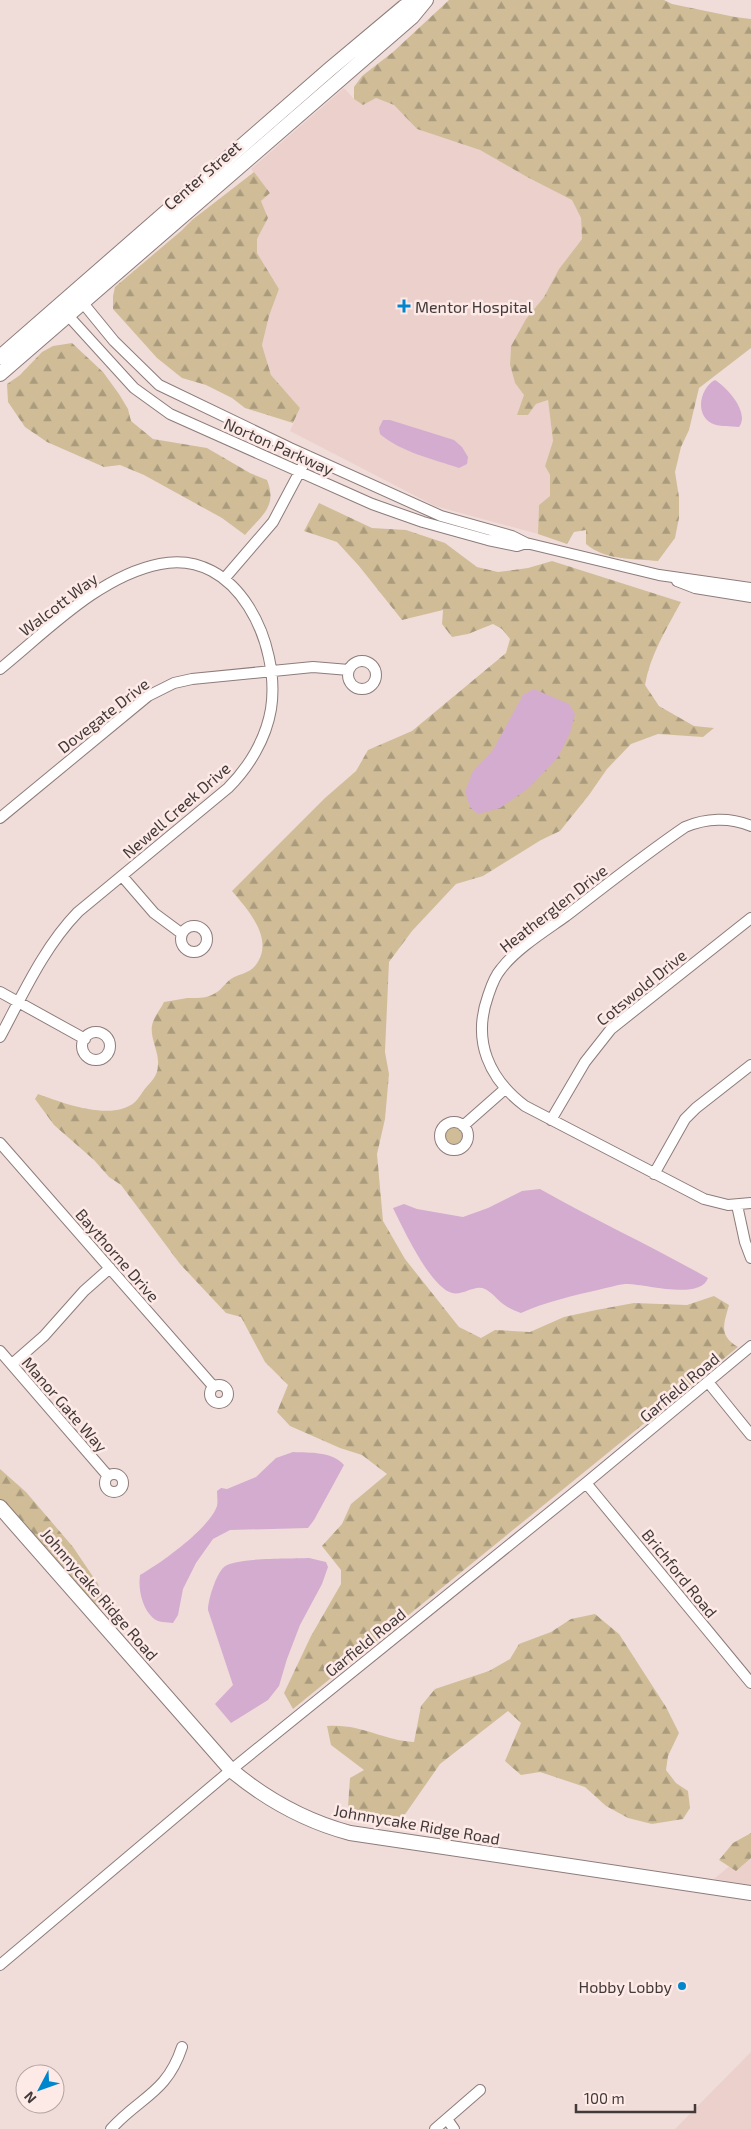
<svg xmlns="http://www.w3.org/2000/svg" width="751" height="2129" font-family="'Exo 2',sans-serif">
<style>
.built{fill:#ebd0cc}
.grass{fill:#d0bd98}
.forest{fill:url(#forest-firs)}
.water{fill:#d3acd0}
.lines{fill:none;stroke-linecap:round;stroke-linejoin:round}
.street-casing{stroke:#8d7c7a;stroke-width:12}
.secondary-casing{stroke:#8d7c7a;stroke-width:16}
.street{stroke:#fff;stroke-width:10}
.secondary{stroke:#fff;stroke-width:14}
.poi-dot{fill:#0086cd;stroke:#fdeae7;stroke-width:2}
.labels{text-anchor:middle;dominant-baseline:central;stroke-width:5;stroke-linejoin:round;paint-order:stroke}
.street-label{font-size:16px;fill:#413a39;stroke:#fdeae7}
.poi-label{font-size:16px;fill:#413a39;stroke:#fdeae7;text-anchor:start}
</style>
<defs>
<pattern id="forest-firs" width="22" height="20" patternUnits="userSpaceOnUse" patternTransform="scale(1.25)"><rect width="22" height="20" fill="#d0bd98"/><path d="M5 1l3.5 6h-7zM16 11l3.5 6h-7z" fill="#aa9b7d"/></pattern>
</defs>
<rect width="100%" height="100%" fill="#f0ddda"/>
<path class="built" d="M344,88l10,11 9,6 13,-7 18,7 23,24 63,21 47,27 45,22 9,19 1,21 -23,30 -15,28 -18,22 -15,27 -1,20 5,17 9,12 4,20 8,-11 12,-4 5,41 -8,25 5,9v21l-11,9 -1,29 -103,-28 -145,-75 10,-23 -29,-33 -9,-30 7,-29 10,-27 -22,-36v-14l11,-21 -7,-17 9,-8 -19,-24z
M751,1848v37l-37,-6z
M751,2052v77h-76z"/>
<path class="grass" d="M443 1136a10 10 0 1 1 20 0a10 10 0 1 1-20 0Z"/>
<path class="forest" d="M449,0h215l8,4 63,13 16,2v329l-52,40 -10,42 -8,17 -6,25 4,25v21l-4,20 -17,23c-23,-2 -54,-1 -72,-17v-14l-12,2 -7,12 -29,-10 1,-29 11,-9v-21l-5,-9 8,-25 -5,-41 -12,4 -8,11h-11l7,-20 -9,-12 -5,-18 1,-19 15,-27 18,-22 15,-28 23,-30 -1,-21 -9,-18 -45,-23 -47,-27 -63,-21 -23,-24 -18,-7 -13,7 -9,-6v-12l8,-11 31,-24z
M254,172l16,21 -9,8 7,17 -11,21v14l22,36 -10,27 -7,29 9,30 29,33 -7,15 -48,-15 -13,-10 -26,-13 -24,-7 -25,-20 -44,-49v-13l2,-9 66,-56 11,-11z
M72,343l31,29 16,22 9,15 3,12 22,18 54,9 43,25 17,7c11,27 -6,36 -22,55l-23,-17 -78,-43 -24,-10 -16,2 -57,-25 -22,-15 -17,-25 -1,-18 13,-9 22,-23 11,-6z
M319,503l53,25 34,2 39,13 32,24 21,5 30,-4 24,-7 129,41c-14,26 -31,53 -36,83l14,21 35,20 20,2 -11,9 -45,-3 -27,10 -24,25 -18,26 -29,36 -19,9 -58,36 -27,8 -44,47 -23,31 -4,90 4,22 -4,45 -8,35 6,67 22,38 54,68 22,11 14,-8 35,2 34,-15 32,-7 38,-7 53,2 27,-9 15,9c-5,19 -11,30 9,42l-445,362 -9,-16 27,-57 30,-52v-14l-19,-24 20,-22 9,-20 36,-30 -25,-19 -22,-7 -50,-22 -13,-14 11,-27 -23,-23 -24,-45 -15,-4 -46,-49 -59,-79 -12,-8 -15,-17 -40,-35 -19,-26 3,-5c25,9 74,28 97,8 3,-3 6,-8 9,-12 7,-9 14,-13 14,-26 1,-13 -10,-29 -5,-42 2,-7 8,-13 11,-20 8,-1 16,-3 23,-4 12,0 20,1 30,-6 5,-3 9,-10 14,-13 7,-5 17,-5 24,-13 21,-26 -7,-56 -23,-75l93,-93 31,-27 12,-21 44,-19 94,-78 4,-14 -8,-10 -9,-5 -25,10 -16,3 -10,-13 1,-14 -41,10 -43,-54 -22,-24 -33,-11z
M0,1469l26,23 47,55 25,37 6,15 -9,12 -95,-110z
M595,1614l24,20 47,73 13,26 -11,23 -2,14 10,13 12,8 2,17 -7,11 -31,5 -24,-6 -22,-12 -21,-19 -45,-15 -19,3 -16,-14 16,-38 -13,-12 -68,53 -34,49 -12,13 -46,-19 2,-29 14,-8 -33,-25 -4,-19c33,-3 55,14 87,16l7,-36 14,-17 54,-18 21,-12 9,-15 32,-12 20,-13z
M751,1833v25l-15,13 -17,-11 14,-17z"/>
<path class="water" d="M715,380c13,8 35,33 24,47 -8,-1 -21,0 -28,-4 -17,-10 -10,-36 4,-43z
M383,420h7l64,20 8,7 6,10 -1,7 -8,4c-26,-9 -58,-16 -79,-34l-1,-6z
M534,689l35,15 6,10 -5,19 -12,24 -28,30 -30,21 -22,6 -8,-7 -5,-15 8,-21 20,-21 30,-55z
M540,1189c55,31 113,58 168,89 -8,23 -65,5 -83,6 -9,1 -18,4 -27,6 -27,6 -52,12 -77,23 -5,-2 -10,-4 -15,-7 -7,-4 -13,-13 -21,-17 -10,-5 -22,7 -33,4 -22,-6 -49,-65 -59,-85l11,-4 13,5 46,8 25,-9 34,-17z
M293,1452c17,1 39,-1 51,13l-30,55 -6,8 -78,2 -17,9 -17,24 -13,26 -5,26 -5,8c-6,-1 -15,0 -20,-5 -11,-10 -15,-29 -13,-43 21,-12 69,-46 77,-69 1,-4 0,-10 0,-15l4,-3 6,1 29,-12 20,-19z
M309,1558l17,4 2,5 -6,17 -22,41 -13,34 -8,27 -11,14 -37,23 -16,-19 18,-19 -25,-75c0,-10 8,-36 16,-43 12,-10 68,-8 85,-9z"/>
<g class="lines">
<g class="street-casing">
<path id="street" d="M78,297l36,44 45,44 131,63 151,68 71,20 14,7 133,32 92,13
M63,310l71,78 36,26 202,90 51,18 65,18 29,6 9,-3
M224,579l49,-57 35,-66
M677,581l18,7 56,9
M348 675a14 14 0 1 1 28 0a14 14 0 1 1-28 0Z
M0,669c47,-38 99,-93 160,-105 78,-16 121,81 111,145 -5,30 -22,58 -43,79l-150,124c-34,35 -55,82 -78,125
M0,818l148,-122 26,-13 18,-4 121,-12 36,3
M751,826c-21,-9 -45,-8 -66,1 -41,28 -80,59 -119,89 -21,15 -50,33 -65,53 -7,8 -10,18 -13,27 -16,45 1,83 37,110l179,93 24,6 23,-2
M122,876l32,37 27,20
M181 939a13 13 0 1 1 26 0a13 13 0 1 1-26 0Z
M0,992l85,47
M82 1046a14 14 0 1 1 28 0a14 14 0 1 1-28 0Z
M551,1120l34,-58 26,-33 140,-111
M440 1136a14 14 0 1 1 28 0a14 14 0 1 1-28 0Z
M463,1126l42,-37
M0,1143l213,243
M654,1174l31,-55 11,-11 55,-43
M737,1205l8,37 6,16
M0,1351l108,125
M12,1364l32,-28 40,-45 26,-23
M708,1382l43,53
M210 1394a9 9 0 1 1 18 0a9 9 0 1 1-18 0Z
M105 1483a9 9 0 1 1 18 0a9 9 0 1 1-18 0Z
M586,1483l165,200
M0,1965l231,-195 355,-287 165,-137
M447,2119l7,10
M111,2129c29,-32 56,-36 71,-82
M435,2129l45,-39"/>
</g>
<g class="secondary-casing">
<path id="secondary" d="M0,357l330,-288 74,-62 13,-7
M0,374l412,-357 14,-17
M0,1507l231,263c36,30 74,51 119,63l401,60"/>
</g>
<use href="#street" class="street"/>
<use href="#secondary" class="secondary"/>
</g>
<g class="poi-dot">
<path d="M401.5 298.5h5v5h5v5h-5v5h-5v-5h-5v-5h5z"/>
<circle cx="682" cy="1986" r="5"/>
</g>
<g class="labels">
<g class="street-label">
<text transform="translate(202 175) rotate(-41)">Center Street</text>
<text transform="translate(279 446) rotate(24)">Norton Parkway</text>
<text transform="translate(58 604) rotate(-37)">Walcott Way</text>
<text transform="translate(103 715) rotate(-38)">Dovegate Drive</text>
<text transform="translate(176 810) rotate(-41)">Newell Creek Drive</text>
<text transform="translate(553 908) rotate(-38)">Heatherglen Drive</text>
<text transform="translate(641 987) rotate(-39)">Cotswold Drive</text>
<text transform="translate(118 1255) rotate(49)">Baythorne Drive</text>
<text transform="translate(679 1387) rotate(-40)">Garfield Road</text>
<text transform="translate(65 1404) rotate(49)">Manor Gate Way</text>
<text transform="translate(680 1573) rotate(51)">Brichford Road</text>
<text transform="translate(100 1594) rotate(49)">Johnnycake Ridge Road</text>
<text transform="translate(365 1642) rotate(-39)">Garfield Road</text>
<text transform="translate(417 1824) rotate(10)">Johnnycake Ridge Road</text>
</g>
<g class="poi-label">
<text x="415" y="306">Mentor Hospital</text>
<text x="672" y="1986" text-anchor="end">Hobby Lobby</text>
</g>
</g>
<g transform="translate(40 2089) rotate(229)"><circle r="24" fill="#fdeae7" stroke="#b2a4a1"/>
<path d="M0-4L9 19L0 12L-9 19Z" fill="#0086cd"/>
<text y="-8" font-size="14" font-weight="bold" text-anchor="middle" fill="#413a39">N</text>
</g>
<path d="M576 2104v8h119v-8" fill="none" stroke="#413a39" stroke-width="2.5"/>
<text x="584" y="2104" font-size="15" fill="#413a39" stroke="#fdeae7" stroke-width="4" paint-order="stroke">100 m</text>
</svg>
